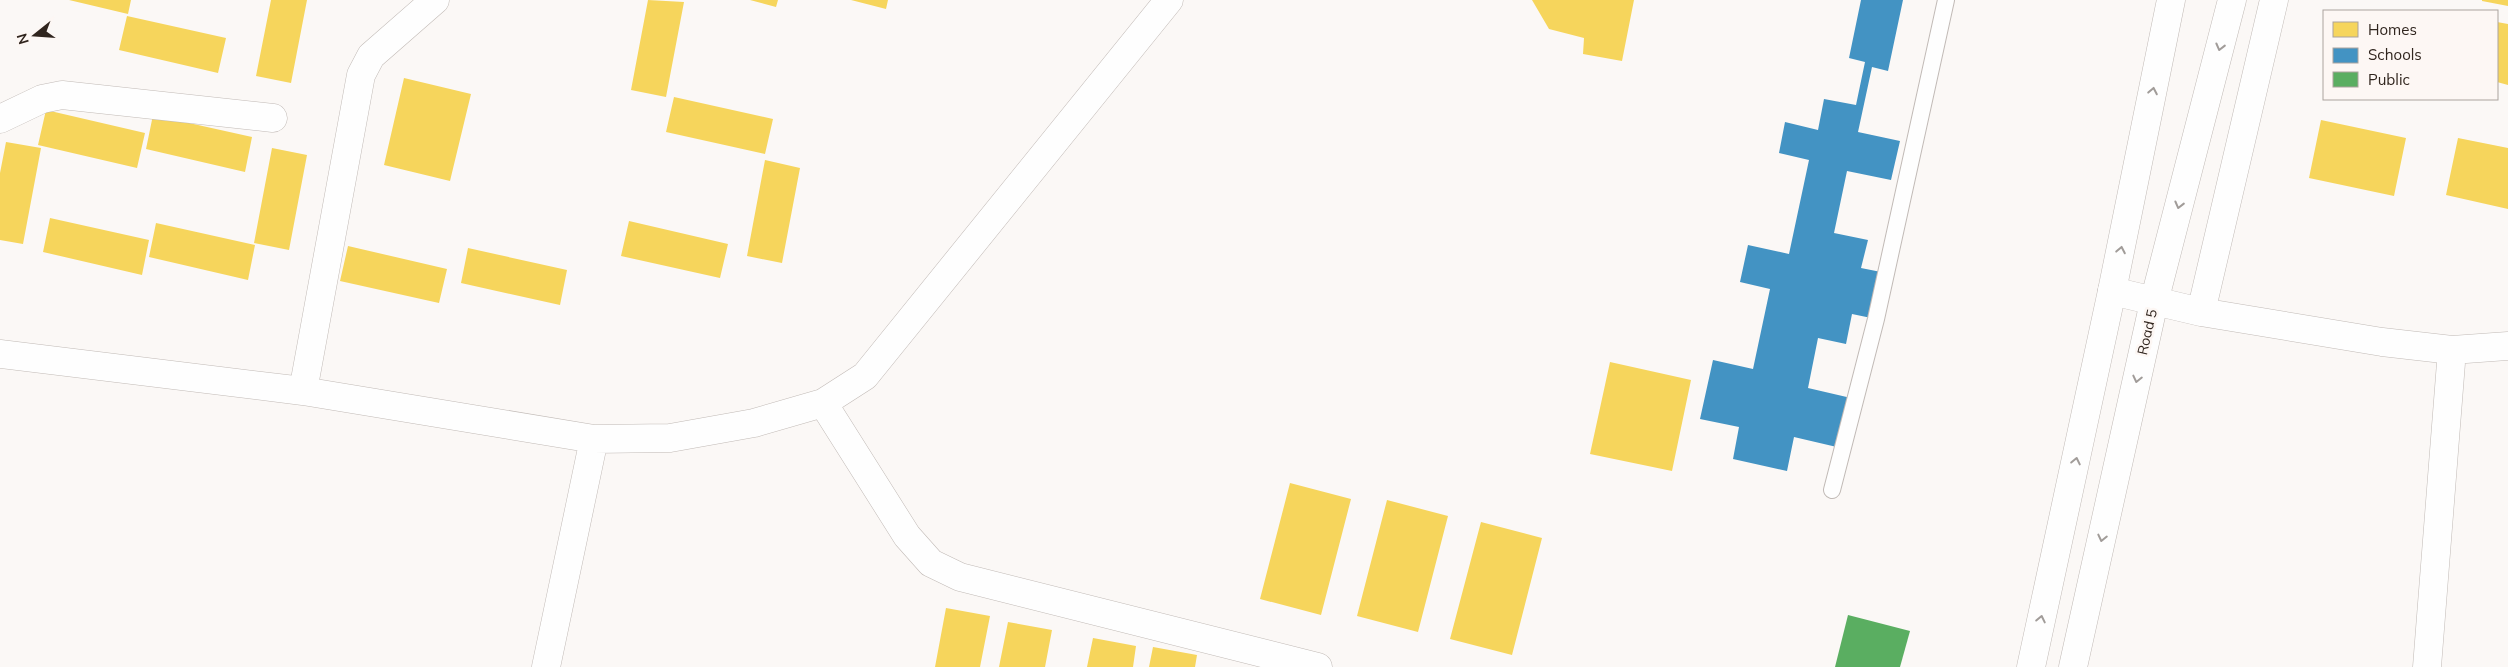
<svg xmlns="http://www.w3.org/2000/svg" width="2508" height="667" font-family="Mulish,sans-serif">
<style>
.homes{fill:#f6d55c}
.schools{fill:#4393c3}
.public{fill:#5aae61}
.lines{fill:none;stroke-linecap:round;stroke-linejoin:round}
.service-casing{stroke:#c1bab6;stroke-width:18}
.minor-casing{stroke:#c1bab6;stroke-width:29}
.tertiary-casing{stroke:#c1bab6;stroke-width:29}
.service{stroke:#fefefe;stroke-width:16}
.minor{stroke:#fefefe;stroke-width:28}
.tertiary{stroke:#fefefe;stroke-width:28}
.oneway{stroke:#a19c99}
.labels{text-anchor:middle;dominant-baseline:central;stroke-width:5;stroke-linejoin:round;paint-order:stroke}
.street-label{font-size:14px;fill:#30251e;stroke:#fdf7f4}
</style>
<rect width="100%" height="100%" fill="#fbf8f6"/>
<path class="homes" d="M69,0h62l-3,14z
M271,0h36l-16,83 -35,-7z
M648,0l36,2 -18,95 -35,-7z
M750,0h28l-2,7z
M851,0h37l-2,9z
M1532,0h102l-12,61 -39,-7 1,-16 -35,-9z
M2482,0h26v6l-26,-5z
M127,16l99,22 -8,35 -99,-23z
M2497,22l11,2v61l-11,-3z
M404,78l67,16 -21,87 -66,-16z
M674,97l99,22 -8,35 -99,-22z
M46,110l99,23 -8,35 -99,-23z
M153,115l99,22 -7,35 -99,-23z
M2321,120l85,18 -12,58 -85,-18z
M2458,138l50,10v61l-62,-14z
M6,142l35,6 -18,96 -23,-4v-67z
M272,148l35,7 -18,95 -35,-7z
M765,160l35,8 -18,95 -35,-7z
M50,218l99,22 -7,35 -99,-23z
M629,221l99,23 -8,34 -99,-22z
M156,223l99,22 -7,35 -99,-23z
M348,246l99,23 -8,34 -99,-22z
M468,248l99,22 -7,35 -99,-22z
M1610,362l81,18 -19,91 -82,-17z
M1290,483l61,16 -30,116 -61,-16z
M1387,500l61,16 -30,116 -61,-16z
M1481,522l61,16 -30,117 -62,-16z
M946,608l44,8 -10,51h-45z
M1008,622l44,8 -7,37h-46z
M1093,638l43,8 -3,21h-46z
M1153,647l44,8 -2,12h-46z"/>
<path class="schools" d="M1861,0h42l-15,71 -16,-4 -14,65 42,9 -9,39 -44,-9 -13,62 34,7 -7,28 25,5 -10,46 -24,-5 -6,30 -28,-6 -10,50 43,10 -10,50 -47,-11 -7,34 -54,-12 6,-32 -39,-8 13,-59 40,9 17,-80 -30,-7 8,-37 41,9 20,-94 -30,-7 6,-31 33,8 6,-31 32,6 9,-43 -16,-4z"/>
<path class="public" d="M1848,615l62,16 -10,36h-65z"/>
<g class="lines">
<g class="service-casing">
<path id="service" d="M1832,490l44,-171 70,-319"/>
</g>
<g class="minor-casing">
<path id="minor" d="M0,119l42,-20 20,-4 211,23
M2112,291l89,21 181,30 70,8 56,-4
M2201,312l73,-312
M0,354l303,37 291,48 76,-1 84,-15 69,-20 42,-27 304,-376
M303,391l58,-316 10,-19 64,-56
M823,403l84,133 24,27 29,14 358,90
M546,667l48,-228
M2427,667l25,-317"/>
</g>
<g class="tertiary-casing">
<path id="tertiary" d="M2031,667l81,-376 59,-291
M2073,667l81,-365 78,-302"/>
</g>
<use href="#service" class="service"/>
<use href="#minor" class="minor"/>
<use href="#tertiary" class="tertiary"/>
</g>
<defs><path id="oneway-chevron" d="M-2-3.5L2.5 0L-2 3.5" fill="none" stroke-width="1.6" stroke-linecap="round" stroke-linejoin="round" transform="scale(1.25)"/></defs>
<g class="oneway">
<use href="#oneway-chevron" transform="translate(2220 47) rotate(104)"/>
<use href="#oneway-chevron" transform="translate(2153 91) rotate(-79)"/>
<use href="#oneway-chevron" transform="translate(2179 205) rotate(104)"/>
<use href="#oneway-chevron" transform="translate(2121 250) rotate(-79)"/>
<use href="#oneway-chevron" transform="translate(2137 379) rotate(103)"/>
<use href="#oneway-chevron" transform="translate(2076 461) rotate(-78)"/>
<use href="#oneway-chevron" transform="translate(2102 538) rotate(103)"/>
<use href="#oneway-chevron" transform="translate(2041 619) rotate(-78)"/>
</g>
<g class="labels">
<g class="street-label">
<text transform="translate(2147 332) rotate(-77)">Road 5</text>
</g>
</g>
<rect x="2323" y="10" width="175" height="90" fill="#fdf7f4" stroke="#aba39e"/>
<rect x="2333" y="22" width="25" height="15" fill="#f6d55c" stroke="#aba39e"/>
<text x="2368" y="35" font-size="15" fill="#30251e">Homes</text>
<rect x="2333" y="48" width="25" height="15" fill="#4393c3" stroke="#aba39e"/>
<text x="2368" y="60" font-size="15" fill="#30251e">Schools</text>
<rect x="2333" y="72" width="25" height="15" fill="#5aae61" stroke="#aba39e"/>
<text x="2368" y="85" font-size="15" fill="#30251e">Public</text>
<g transform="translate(35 35) rotate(253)" stroke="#fdf7f4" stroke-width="4" paint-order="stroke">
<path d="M0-4L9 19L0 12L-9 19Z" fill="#30251e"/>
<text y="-8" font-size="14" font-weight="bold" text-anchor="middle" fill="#30251e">N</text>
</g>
</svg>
